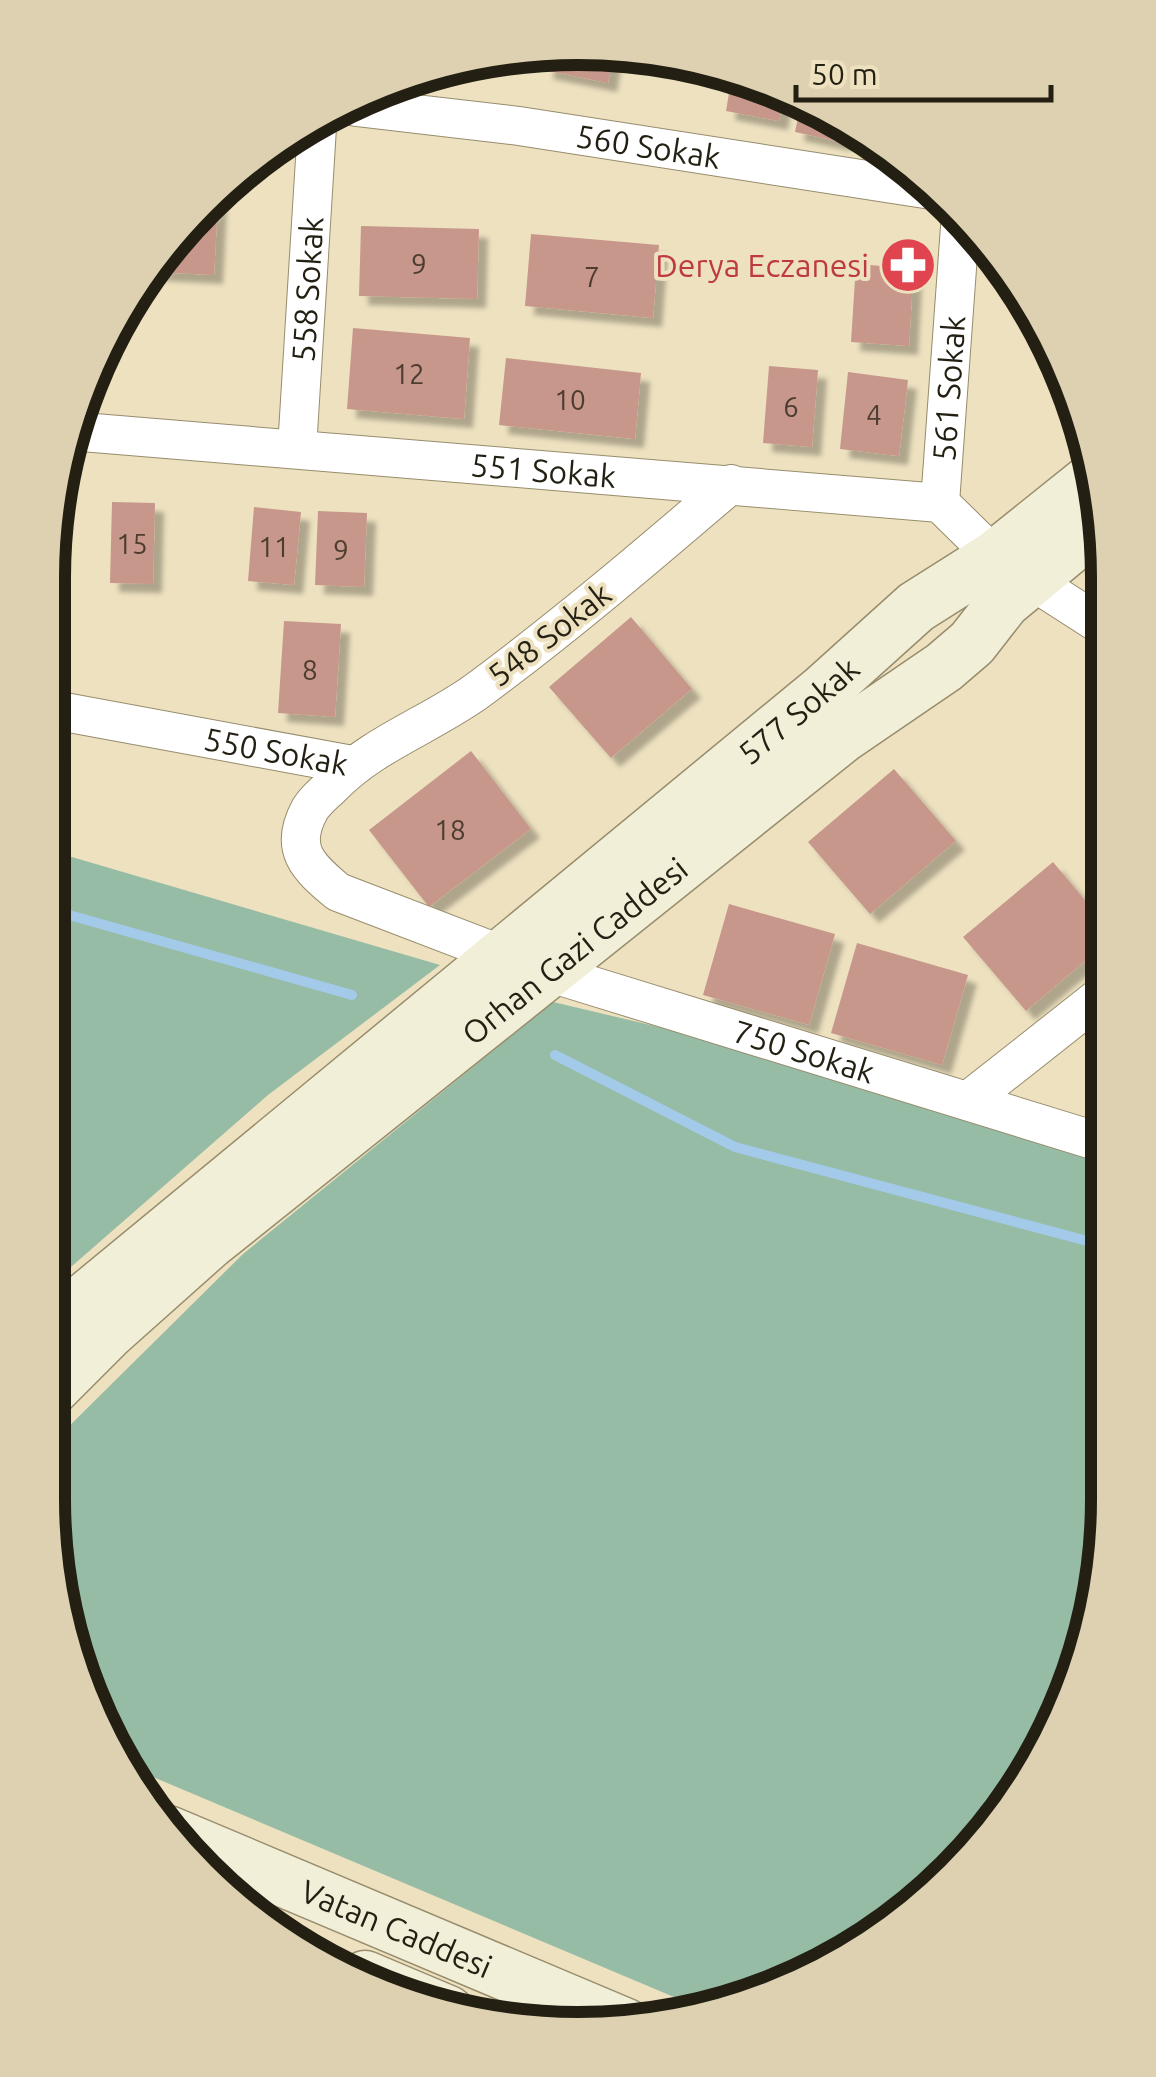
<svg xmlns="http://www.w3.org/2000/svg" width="1156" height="2077" font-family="Ubuntu,sans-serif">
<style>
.green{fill:#96bca6}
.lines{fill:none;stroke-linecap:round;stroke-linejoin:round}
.stream{stroke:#a3cae9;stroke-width:10}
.building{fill:#c7978b;filter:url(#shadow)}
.street-casing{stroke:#978c6c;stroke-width:40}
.secondary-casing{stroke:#978c6c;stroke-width:55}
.street{stroke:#fff;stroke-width:38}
.secondary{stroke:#f2efd9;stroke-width:52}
.labels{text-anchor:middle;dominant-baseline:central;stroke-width:8;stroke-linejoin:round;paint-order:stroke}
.number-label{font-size:28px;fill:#4c3d30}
.street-label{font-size:32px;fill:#231f12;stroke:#ede1bf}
.health-label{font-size:32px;fill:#be3a42;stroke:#ede1bf;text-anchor:end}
.rim{fill:none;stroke:#231f12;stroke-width:12}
</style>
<defs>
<filter id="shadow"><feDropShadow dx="9" dy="9" stdDeviation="2.5" flood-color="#0004"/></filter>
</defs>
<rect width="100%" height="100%" fill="#ede1bf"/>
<path class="green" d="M48,850l392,115 -172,130 -220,192z
M553,1002l416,98 137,44 1,389 -17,104 -52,127 -110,133 -146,92 -82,19 -573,-242 -51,-96 -28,-171v-52l195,-193z"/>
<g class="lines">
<path class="stream" d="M48,909l304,86
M555,1055l180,92 371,99"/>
</g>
<path class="building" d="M613,54l-5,29 -64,-13 2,-11z
M731,81l52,17 -4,23 -53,-10z
M801,104l46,17 -5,21 -47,-10z
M218,200l-4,75 -59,-3 12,-14z
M361,226l118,3 -2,70 -118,-3z
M531,234l128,11 -6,73 -128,-12z
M883,257l31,2 -5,87 -58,-4 5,-78 26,2z
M353,328l117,10 -6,81 -117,-10z
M506,358l135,15 -6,66 -136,-14z
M769,366l49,4 -6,77 -49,-4z
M848,372l60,8 -9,76 -59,-7z
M112,502l43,1 -2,81 -43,-1z
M254,507l47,5 -7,73 -46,-4z
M318,511l49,2 -3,74 -49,-2z
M631,617l61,72 -81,69 -62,-71z
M284,621l57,3 -6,93 -57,-4z
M471,751l60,78 -102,78 -60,-77z
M894,769l62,72 -86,73 -62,-72z
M1053,862l52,62v20l-79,67 -63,-74z
M729,904l106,30 -26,91 -106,-30z
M857,943l111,32 -26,90 -111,-32z
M1106,1052v47l-21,-31z"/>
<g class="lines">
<g class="street-casing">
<g id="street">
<path id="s1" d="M356,107l163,19 419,65"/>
<path id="s2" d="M70,431l870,72 55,54 109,70"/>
<path id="s3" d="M297,449l20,-322"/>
<path id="s4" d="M731,484c-83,71 -166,142 -254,207 -47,34 -105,53 -146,96 -7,6 -16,14 -21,22 -22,40 -2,58 28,83l209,80 559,172"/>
<path id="s5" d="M940,503l21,-290"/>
<path id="s6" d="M48,709l304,56"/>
<path d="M969,1100l137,-108"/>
</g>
</g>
<g class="secondary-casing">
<g id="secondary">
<path id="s7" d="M48,1333l31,-29 745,-614 92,-83 79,-50 101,-81"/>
<path id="s8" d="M48,1393l60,-60 101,-90 634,-507 101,-69 28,-24 32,-41 100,-83"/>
<path id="s9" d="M168,1832l458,193"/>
<path d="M365,1977l83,35"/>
</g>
</g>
<use href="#street" class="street"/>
<use href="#secondary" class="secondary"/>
</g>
<defs>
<g id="pharmacy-disc" transform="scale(2.875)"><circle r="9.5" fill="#e0444e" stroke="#ede1bf"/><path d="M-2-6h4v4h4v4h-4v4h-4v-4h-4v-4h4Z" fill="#fff"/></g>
</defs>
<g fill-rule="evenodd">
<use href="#pharmacy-disc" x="908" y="265"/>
</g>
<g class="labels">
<g class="number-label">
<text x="419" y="263">9</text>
<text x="592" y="276">7</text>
<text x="409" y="373">12</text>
<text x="570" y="399">10</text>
<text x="791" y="406">6</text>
<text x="874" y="414">4</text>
<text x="132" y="543">15</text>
<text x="274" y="546">11</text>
<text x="341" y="549">9</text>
<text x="310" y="669">8</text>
<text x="450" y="829">18</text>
</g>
<g class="street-label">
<text stroke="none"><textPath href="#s1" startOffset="295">560 Sokak</textPath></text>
<text stroke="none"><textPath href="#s3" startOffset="160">558 Sokak</textPath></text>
<text stroke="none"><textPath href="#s5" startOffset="115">561 Sokak</textPath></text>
<text stroke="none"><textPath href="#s2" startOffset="475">551 Sokak</textPath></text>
<text transform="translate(549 634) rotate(-38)">548 Sokak</text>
<text stroke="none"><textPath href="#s7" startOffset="975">577 Sokak</textPath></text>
<text stroke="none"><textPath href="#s6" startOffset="232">550 Sokak</textPath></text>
<text stroke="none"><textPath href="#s8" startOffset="688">Orhan Gazi Caddesi</textPath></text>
<text stroke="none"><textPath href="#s4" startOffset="1125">750 Sokak</textPath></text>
<text stroke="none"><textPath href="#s9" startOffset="248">Vatan Caddesi</textPath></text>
</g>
<g class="health-label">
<text x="869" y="265">Derya Eczanesi</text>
</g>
</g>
<path d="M0 0H1156V2077H0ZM578 65H578A513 513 0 0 1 1091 578V1499A513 513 0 0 1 578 2012H578A513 513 0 0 1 65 1499V578A513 513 0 0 1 578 65Z" fill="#ddd1b1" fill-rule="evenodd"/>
<path class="rim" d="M578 65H578A513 513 0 0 1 1091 578V1499A513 513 0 0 1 578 2012H578A513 513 0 0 1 65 1499V578A513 513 0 0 1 578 65Z"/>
<path d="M796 85v15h255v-15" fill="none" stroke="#231f12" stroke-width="5"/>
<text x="811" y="85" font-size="30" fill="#231f12" stroke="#ede1bf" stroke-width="8" paint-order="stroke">50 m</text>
</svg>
